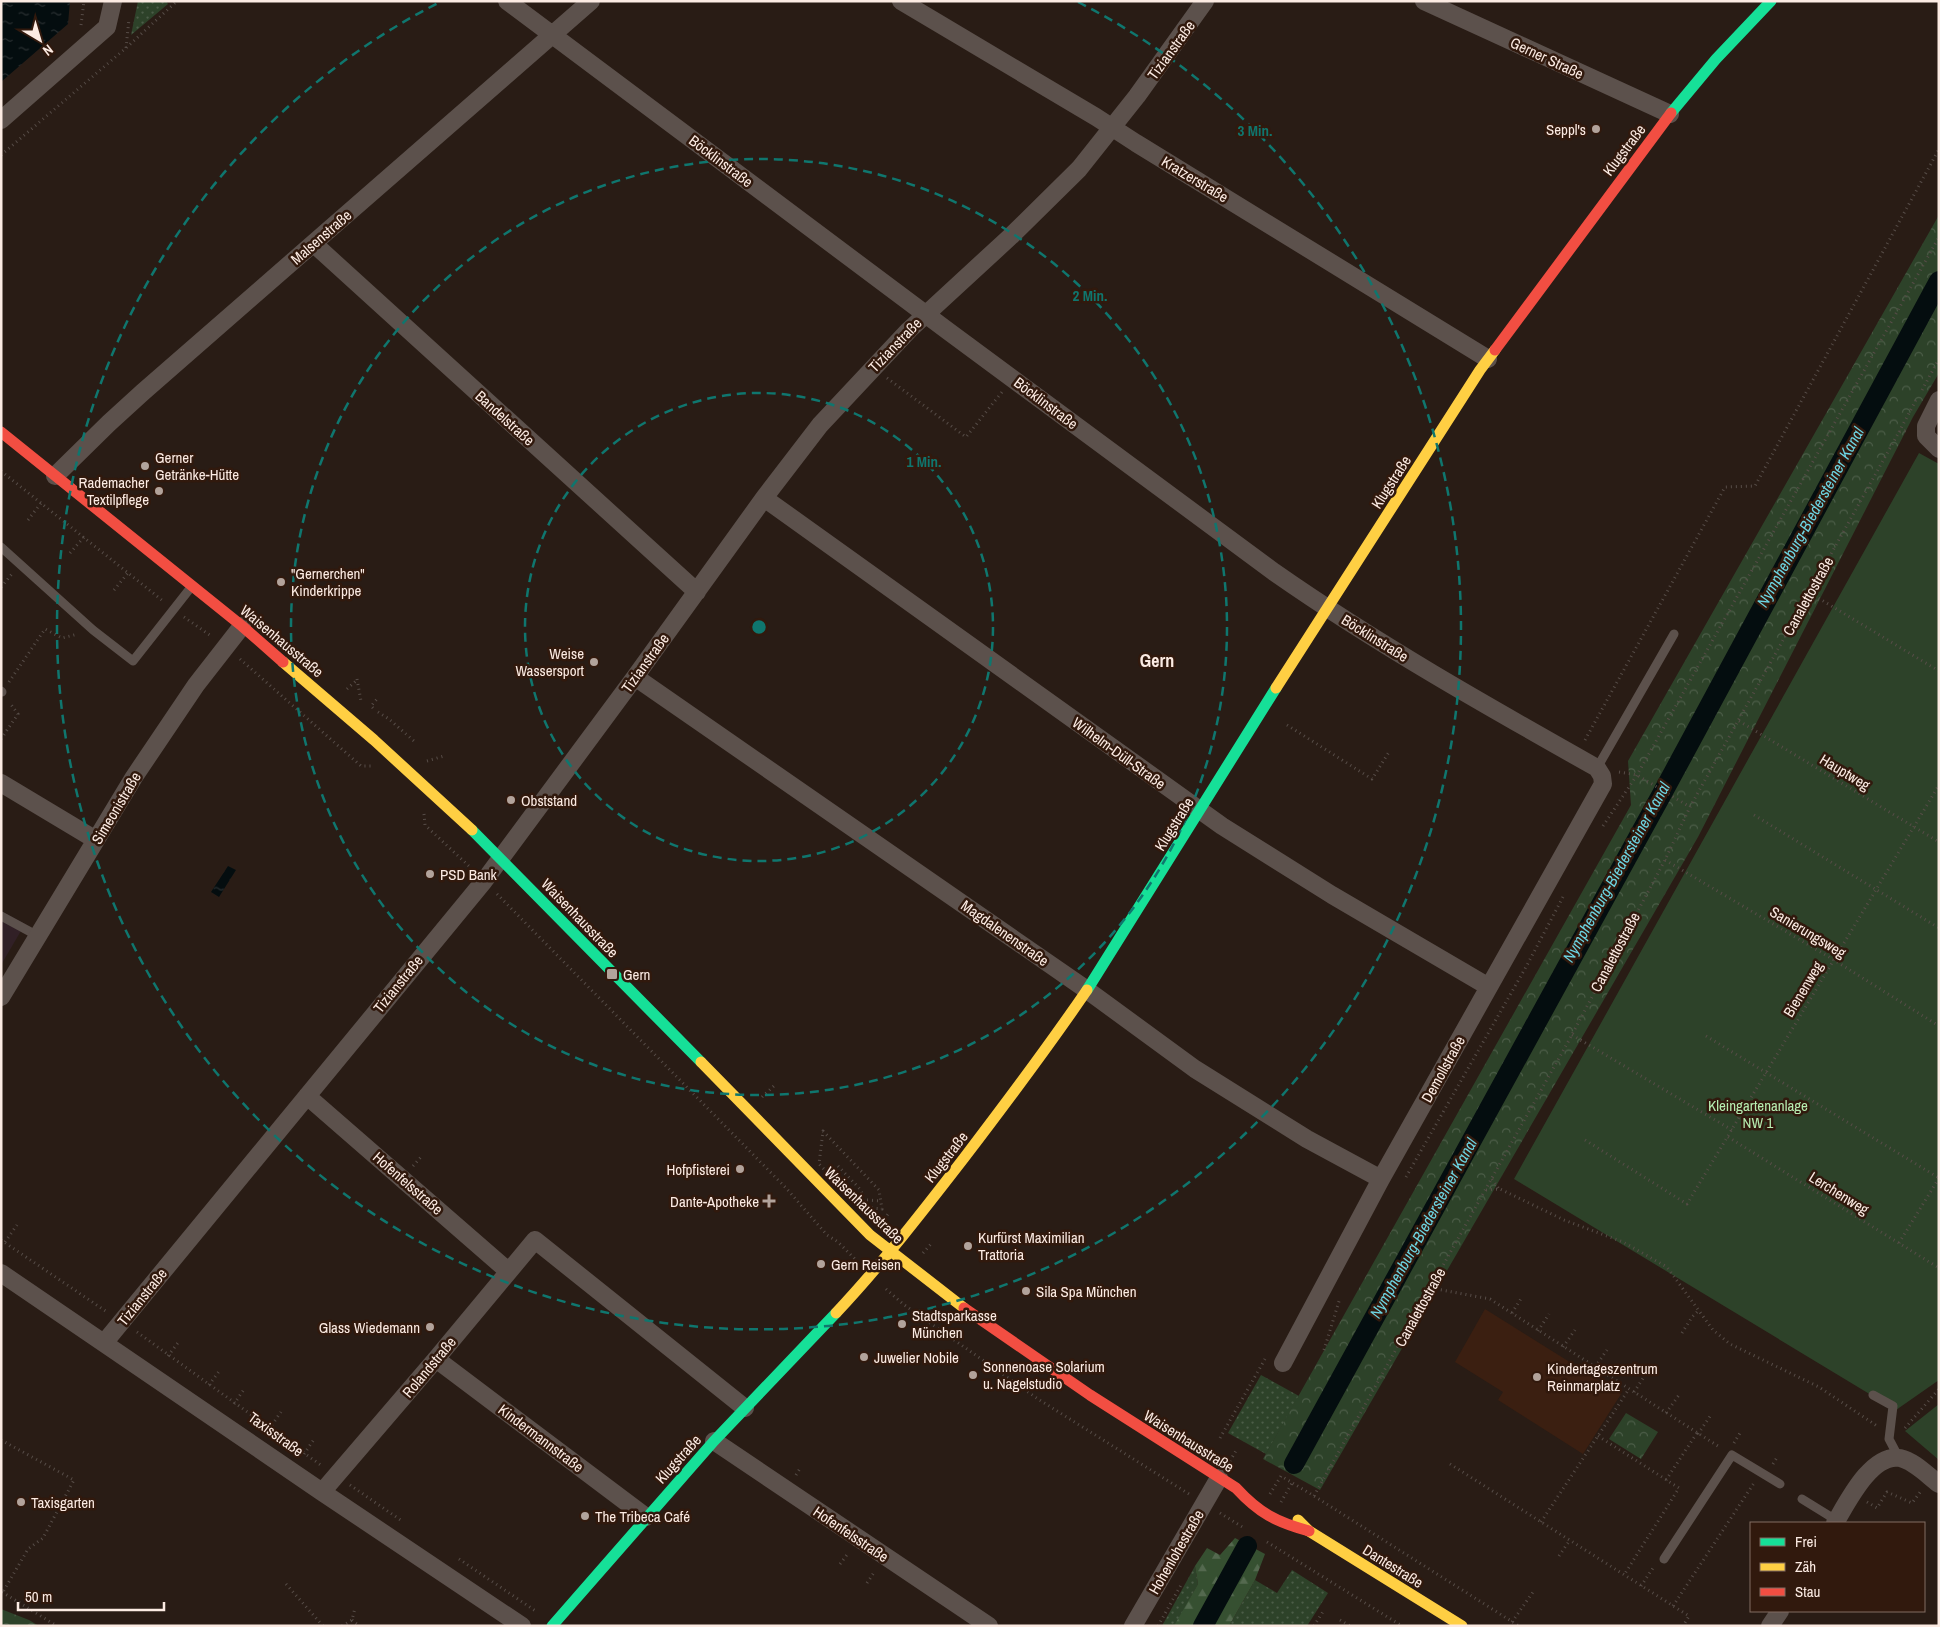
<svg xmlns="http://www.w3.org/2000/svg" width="1940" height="1627" font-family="'Archivo Narrow',sans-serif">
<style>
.built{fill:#3b1f11}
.medical{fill:#312026}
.grass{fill:url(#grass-dots)}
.forest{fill:url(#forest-firs)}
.park{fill:url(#park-crowns)}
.garden{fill:#2d4229}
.water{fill:url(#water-ripples)}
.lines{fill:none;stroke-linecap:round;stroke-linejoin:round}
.canal{stroke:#040d0f;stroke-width:20}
.path{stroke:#574d48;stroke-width:3;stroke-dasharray:1 4;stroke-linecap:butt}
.lane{stroke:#5c514c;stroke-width:9}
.street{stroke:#5c514c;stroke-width:18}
.fast{stroke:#16e098;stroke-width:11}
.slow{stroke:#ffcf43;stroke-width:11}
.jam{stroke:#f24e42;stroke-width:11}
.ring{fill:none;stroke:#0f766e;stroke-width:2.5;stroke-dasharray:9 6}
.poi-dot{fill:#b2a39b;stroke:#31190d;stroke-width:2}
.labels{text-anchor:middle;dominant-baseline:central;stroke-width:5;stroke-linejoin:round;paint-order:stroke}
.street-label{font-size:15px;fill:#fcebe3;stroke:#31190d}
.poi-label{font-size:15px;fill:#fcebe3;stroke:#31190d;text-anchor:start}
.park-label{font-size:15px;fill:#b6edb1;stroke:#31190d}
.water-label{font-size:16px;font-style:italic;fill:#6dd5e3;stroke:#31190d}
.quarter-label{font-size:18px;font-weight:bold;fill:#fcebe3;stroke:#31190d}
.centre{fill:#0f766e;stroke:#31190d;stroke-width:2.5}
.ring-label{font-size:15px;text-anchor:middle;font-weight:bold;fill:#0f766e;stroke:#31190d;stroke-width:5;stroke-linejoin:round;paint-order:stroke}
</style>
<defs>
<pattern id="grass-dots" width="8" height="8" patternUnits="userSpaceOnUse" patternTransform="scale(1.25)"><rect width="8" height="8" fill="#2d4229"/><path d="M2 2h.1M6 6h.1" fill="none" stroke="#4c5d48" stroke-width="1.8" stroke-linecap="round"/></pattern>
<pattern id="forest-firs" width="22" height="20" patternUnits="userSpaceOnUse" patternTransform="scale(1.25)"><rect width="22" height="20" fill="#365031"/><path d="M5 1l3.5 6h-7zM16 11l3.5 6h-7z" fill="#54694f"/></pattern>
<pattern id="park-crowns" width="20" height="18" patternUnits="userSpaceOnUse" patternTransform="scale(1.25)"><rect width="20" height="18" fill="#2d4229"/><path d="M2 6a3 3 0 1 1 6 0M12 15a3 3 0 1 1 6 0" fill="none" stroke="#4c5d48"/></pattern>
<pattern id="water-ripples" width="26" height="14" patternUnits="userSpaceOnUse" patternTransform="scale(1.25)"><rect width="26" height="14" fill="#040d0f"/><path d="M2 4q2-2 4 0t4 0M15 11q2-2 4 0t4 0" fill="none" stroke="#2a3032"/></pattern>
</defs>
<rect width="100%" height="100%" fill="#291c15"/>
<path class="built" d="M1485,1309l136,85 -38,60 -85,-54 5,-8 -48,-30z"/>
<path class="medical" d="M1,911l24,13 -24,41z"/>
<path class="grass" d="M138,1h28l2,3 -37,31z
M1261,1375l38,21 -33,58 -38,-21z
M1195,1566l3,18 -23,42h-13z
M1292,1570l36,23 -21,33h-78l26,-46 22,13z"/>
<path class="forest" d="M1235,1538l30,16 -10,26 -26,46h-55l24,-42 -3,-18 12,-18 13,7z"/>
<path class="park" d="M1939,215v158l-26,44 -215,420 -378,653 -57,-31 368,-654 -3,-44z
M1626,1413l32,19 -17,27 -32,-20z
M1,1609l28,11 10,6h-38z"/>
<path class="garden" d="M1919,453l20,11v916l-43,30 -382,-231z
M1939,1404v56l-34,-29z"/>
<path class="water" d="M1,1h69l-2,23 -67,58z
M228,866l8,4 -17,27 -8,-5z"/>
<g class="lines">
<path class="canal" d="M1294,1464l369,-672 276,-511
M1203,1626l44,-80"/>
<path class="path" d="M81,25l3,-24
M126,48l3,-29
M1,155l125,-107 51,-47
M887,378l79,59 36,-45
M1922,390l17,-31
M1899,432l17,-32
M1,471l162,130
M28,520l13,-17
M70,553l14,-16
M1,587l11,-13
M114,590l14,-17
M1810,593l129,78
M184,617l27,19
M240,659l121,107h10
M357,679l4,22
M9,682l36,-53 17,9 16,-4
M347,689l10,-9
M373,708l-2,-2 7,-8
M378,712l11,7 25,22
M1739,721l200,121
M1287,725l85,54 17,-27
M1,739l17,-25 -8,-11
M1585,740l140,-253 30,-1 184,-337
M427,761l17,-5
M1619,772l18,3 53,32
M424,814l1,11 46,43
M1754,815l185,113
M1603,826l34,-51 302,-538
M1665,860l169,100 105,66
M497,894l289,294 41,47 11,7 18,18
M1572,1035l160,95
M1706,1036l233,142
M762,1097l14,-13
M823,1131l56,59 3,19 -21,-2 -42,-43z
M1728,1137l211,131
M1585,1140l102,64 252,-419
M413,1166l8,-9
M838,1166l22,23 3,6
M1406,1177l120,-210 37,-70
M1492,1179l7,10
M1486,1190l14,-1 64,31 59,22 44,25 46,63 17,14 89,43 58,39
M867,1200l14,1
M884,1219l4,-5
M1,1240l106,72
M5,1242l12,-17
M1899,1243l40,-65
M923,1253l8,-9
M1431,1288l59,11 231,149
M886,1289l17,15 135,95 151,95
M1512,1313l10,-16
M1538,1331l11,-17
M137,1332l185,134
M1682,1333l10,-16 6,-6
M1563,1347l12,-17
M1324,1350l16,-52
M168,1356l12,-16
M1595,1367l12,-17
M209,1385l11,-15
M1634,1392l12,-18
M234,1404l11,-16
M1666,1413l13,-18
M1905,1428l34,-39
M269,1429l12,-17
M1698,1434l13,-19
M1598,1436l81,52 -55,87
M1220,1438l45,-79
M1,1440l73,40 -31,58 -15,11 -25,43
M1734,1443l6,-10
M304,1454l11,-16
M1230,1461l7,-12
M1450,1464l239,152 -6,10
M1773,1464l5,-8
M796,1475l5,-8
M1666,1480l31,-47
M350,1485l52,36
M1270,1494l11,-18 33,20 205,130
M1314,1496l254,-454 97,-182 25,-53 209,-375 10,-2
M1281,1502l11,-19
M1867,1502l10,6 10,-16 25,11 9,-12
M1220,1513l24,15
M1541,1522l88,-133
M1267,1542l135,84
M1559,1556l11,-16
M459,1559l78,53
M840,1564l9,-12
M867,1583l8,-12
M286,1584l37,42
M1641,1586l12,-18
M2,1592l55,34
M1673,1606l81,-123
M352,1620l7,6
M1340,1620l10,6
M1512,1622l21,-30
M342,1626l10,-6 3,-12
M1158,1626l23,-41
M1314,1626l10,-16"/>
<path class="lane" d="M1,547l92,83 40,31 59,-75
M1,691l1,1
M1597,768l77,-134
M1,916l37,20
M1873,1395l20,11 -4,33 10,19
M1802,1499l34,21
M1664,1559l68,-104 48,29"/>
<path class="street" d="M507,1l441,330 326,241c103,72 213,134 323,196l5,8 1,8 -222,395 -98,184
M901,1l195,116 40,26 352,216
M1424,1l246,113
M1,120l106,-93 6,-26
M314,244l383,348
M1939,400l-13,26v10l13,13
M55,476l54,-53 34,-31 448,-391
M764,498l458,328 110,69 157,92
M635,677l452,313 108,79 112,70 74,40
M1,783l95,57
M1,997l133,-220 62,-92 46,-59
M307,1096l201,175
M1,1273l321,219 200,134
M104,1343l380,-462 151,-204 129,-179 56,-73 89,-95 102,-94 68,-67 58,-73 68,-95
M436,1359l210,158
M714,1441l275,185
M322,1492l114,-133 99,-119 210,168
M1835,1523c12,-20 36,-70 65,-65 14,3 27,17 39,26
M1133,1626l86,-148
M1770,1626l10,-15"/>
<path class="fast" d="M1671,113l45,-54 55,-58
M472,830l229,232
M1087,990l189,-302
M552,1626l162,-185 122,-128"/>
<path class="slow" d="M283,662l91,78 98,90
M1276,688l204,-318 15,-20
M701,1062l169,173 94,73
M836,1313c46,-49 87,-102 128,-155 42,-55 84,-111 123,-168
M1298,1520l11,11 153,95"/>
<path class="jam" d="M1495,350l176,-237
M1,432l241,194 41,36
M964,1308l126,87 146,93c23,25 40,34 73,43"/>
</g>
<g class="ring">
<circle cx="759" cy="627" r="234"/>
<circle cx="759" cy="627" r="468"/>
<path d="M1078 2A702 702 0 1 1 440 2"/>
</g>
<g class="poi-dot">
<circle cx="1596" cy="129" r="5"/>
<circle cx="145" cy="466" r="5"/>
<circle cx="159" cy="491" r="5"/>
<circle cx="281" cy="582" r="5"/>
<circle cx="594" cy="662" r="5"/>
<circle cx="511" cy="800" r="5"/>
<circle cx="430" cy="874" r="5"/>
<rect x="606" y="968" width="12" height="12" rx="2.5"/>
<circle cx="740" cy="1169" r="5"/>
<path d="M766.5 1193.5h5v5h5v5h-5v5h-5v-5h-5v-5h5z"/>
<circle cx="968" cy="1246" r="5"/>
<circle cx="821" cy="1264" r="5"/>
<circle cx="1026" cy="1291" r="5"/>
<circle cx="902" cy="1324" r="5"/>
<circle cx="430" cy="1327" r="5"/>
<circle cx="864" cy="1357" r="5"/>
<circle cx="973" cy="1375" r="5"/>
<circle cx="1537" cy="1377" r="5"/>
<circle cx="21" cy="1502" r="5"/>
<circle cx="585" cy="1516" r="5"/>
</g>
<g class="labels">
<g class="street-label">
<text transform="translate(1171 50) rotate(-54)">Tizianstraße</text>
<text transform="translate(1547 58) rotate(25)">Gerner Straße</text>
<text transform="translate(1624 150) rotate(-53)">Klugstraße</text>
<text transform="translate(721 161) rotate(37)">Böcklinstraße</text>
<text transform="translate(1195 179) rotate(31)">Kratzerstraße</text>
<text transform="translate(321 237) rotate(-41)">Malsenstraße</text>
<text transform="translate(895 345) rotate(-46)">Tizianstraße</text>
<text transform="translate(1046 403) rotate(37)">Böcklinstraße</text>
<text transform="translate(505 418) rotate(42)">Bandelstraße</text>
<text transform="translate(1391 482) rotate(-57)">Klugstraße</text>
<text transform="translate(1808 596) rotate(-61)">Canalettostraße</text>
<text transform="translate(1375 638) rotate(32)">Böcklinstraße</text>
<text transform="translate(282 641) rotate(40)">Waisenhausstraße</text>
<text transform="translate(645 663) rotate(-54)">Tizianstraße</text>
<text transform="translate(1119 753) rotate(36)">Wilhelm-Düll-Straße</text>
<text transform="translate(1845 772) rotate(31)">Hauptweg</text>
<text transform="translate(116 808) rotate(-59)">Simeonistraße</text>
<text transform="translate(1174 824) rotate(-58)">Klugstraße</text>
<text transform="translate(580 918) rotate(46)">Waisenhausstraße</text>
<text transform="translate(1808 932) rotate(31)">Sanierungsweg</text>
<text transform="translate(1005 933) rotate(35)">Magdalenenstraße</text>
<text transform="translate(1615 952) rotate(-62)">Canalettostraße</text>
<text transform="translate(398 984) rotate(-51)">Tizianstraße</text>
<text transform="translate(1803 989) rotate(-59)">Bienenweg</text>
<text transform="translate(1443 1069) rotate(-61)">Demollstraße</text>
<text transform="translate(946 1157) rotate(-52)">Klugstraße</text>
<text transform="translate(408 1183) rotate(41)">Hofenfelsstraße</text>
<text transform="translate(1839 1193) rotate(32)">Lerchenweg</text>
<text transform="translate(864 1205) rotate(44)">Waisenhausstraße</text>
<text transform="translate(142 1297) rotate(-51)">Tizianstraße</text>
<text transform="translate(1420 1307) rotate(-61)">Canalettostraße</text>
<text transform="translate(429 1367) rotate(-50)">Rolandstraße</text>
<text transform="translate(276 1434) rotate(36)">Taxisstraße</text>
<text transform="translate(541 1438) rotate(37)">Kindermannstraße</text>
<text transform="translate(1189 1441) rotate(32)">Waisenhausstraße</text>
<text transform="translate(678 1459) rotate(-48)">Klugstraße</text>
<text transform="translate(851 1534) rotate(34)">Hofenfelsstraße</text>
<text transform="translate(1176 1552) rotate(-60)">Hohenlohestraße</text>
<text transform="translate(1393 1566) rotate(32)">Dantestraße</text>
</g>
<g class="poi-label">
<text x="1586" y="129" text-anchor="end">Seppl's</text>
<text x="155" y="457">Gerner<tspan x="155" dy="17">Getränke-Hütte</tspan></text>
<text x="149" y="482" text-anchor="end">Rademacher<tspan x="149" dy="17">Textilpflege</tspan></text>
<text x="291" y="573">"Gernerchen"<tspan x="291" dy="17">Kinderkrippe</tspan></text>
<text x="584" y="653" text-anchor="end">Weise<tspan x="584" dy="17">Wassersport</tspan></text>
<text x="521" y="800">Obststand</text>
<text x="440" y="874">PSD Bank</text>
<text x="623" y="974">Gern</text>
<text x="730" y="1169" text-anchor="end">Hofpfisterei</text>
<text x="759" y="1201" text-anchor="end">Dante-Apotheke</text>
<text x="978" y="1237">Kurfürst Maximilian<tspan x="978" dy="17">Trattoria</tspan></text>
<text x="831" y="1264">Gern Reisen</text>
<text x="1036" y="1291">Sila Spa München</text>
<text x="912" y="1315">Stadtsparkasse<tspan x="912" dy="17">München</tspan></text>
<text x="420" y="1327" text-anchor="end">Glass Wiedemann</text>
<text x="874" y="1357">Juwelier Nobile</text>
<text x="983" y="1366">Sonnenoase Solarium<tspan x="983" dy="17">u. Nagelstudio</tspan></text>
<text x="1547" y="1368">Kindertageszentrum<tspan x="1547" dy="17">Reinmarplatz</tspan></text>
<text x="31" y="1502">Taxisgarten</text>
<text x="595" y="1516">The Tribeca Café</text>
</g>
<g class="park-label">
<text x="1758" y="1105">Kleingartenanlage<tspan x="1758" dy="17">NW 1</tspan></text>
</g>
<g class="water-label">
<text transform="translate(1810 517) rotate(-61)">Nymphenburg-Biedersteiner Kanal</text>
<text transform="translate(1616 872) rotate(-61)">Nymphenburg-Biedersteiner Kanal</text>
<text transform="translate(1423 1228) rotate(-61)">Nymphenburg-Biedersteiner Kanal</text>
</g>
<g class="quarter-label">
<text x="1157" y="660">Gern</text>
</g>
</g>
<circle cx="759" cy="627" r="8" class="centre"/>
<g class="ring-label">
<text x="1255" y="136">3 Min.</text>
<text x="1090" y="301">2 Min.</text>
<text x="924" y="467">1 Min.</text>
</g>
<rect width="1940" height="1627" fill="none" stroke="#fcebe3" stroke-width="5"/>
<rect x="1750" y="1522" width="175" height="90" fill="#31190d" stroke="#826d63"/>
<rect x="1760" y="1538" width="25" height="8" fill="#16e098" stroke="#826d63"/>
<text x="1795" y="1547" font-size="15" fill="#fcebe3">Frei</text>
<rect x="1760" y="1563" width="25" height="8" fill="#ffcf43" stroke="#826d63"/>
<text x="1795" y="1572" font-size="15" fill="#fcebe3">Zäh</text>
<rect x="1760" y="1588" width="25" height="8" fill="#f24e42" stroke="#826d63"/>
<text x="1795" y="1597" font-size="15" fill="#fcebe3">Stau</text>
<g transform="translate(40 40) rotate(142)" stroke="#31190d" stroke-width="4" paint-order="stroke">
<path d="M0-4L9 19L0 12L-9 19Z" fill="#fcebe3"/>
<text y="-8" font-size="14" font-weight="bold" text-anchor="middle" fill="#fcebe3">N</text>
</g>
<path d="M18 1602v8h146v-8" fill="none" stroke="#fcebe3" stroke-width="2.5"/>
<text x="25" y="1602" font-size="15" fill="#fcebe3" stroke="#31190d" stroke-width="4" paint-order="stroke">50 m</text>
</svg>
